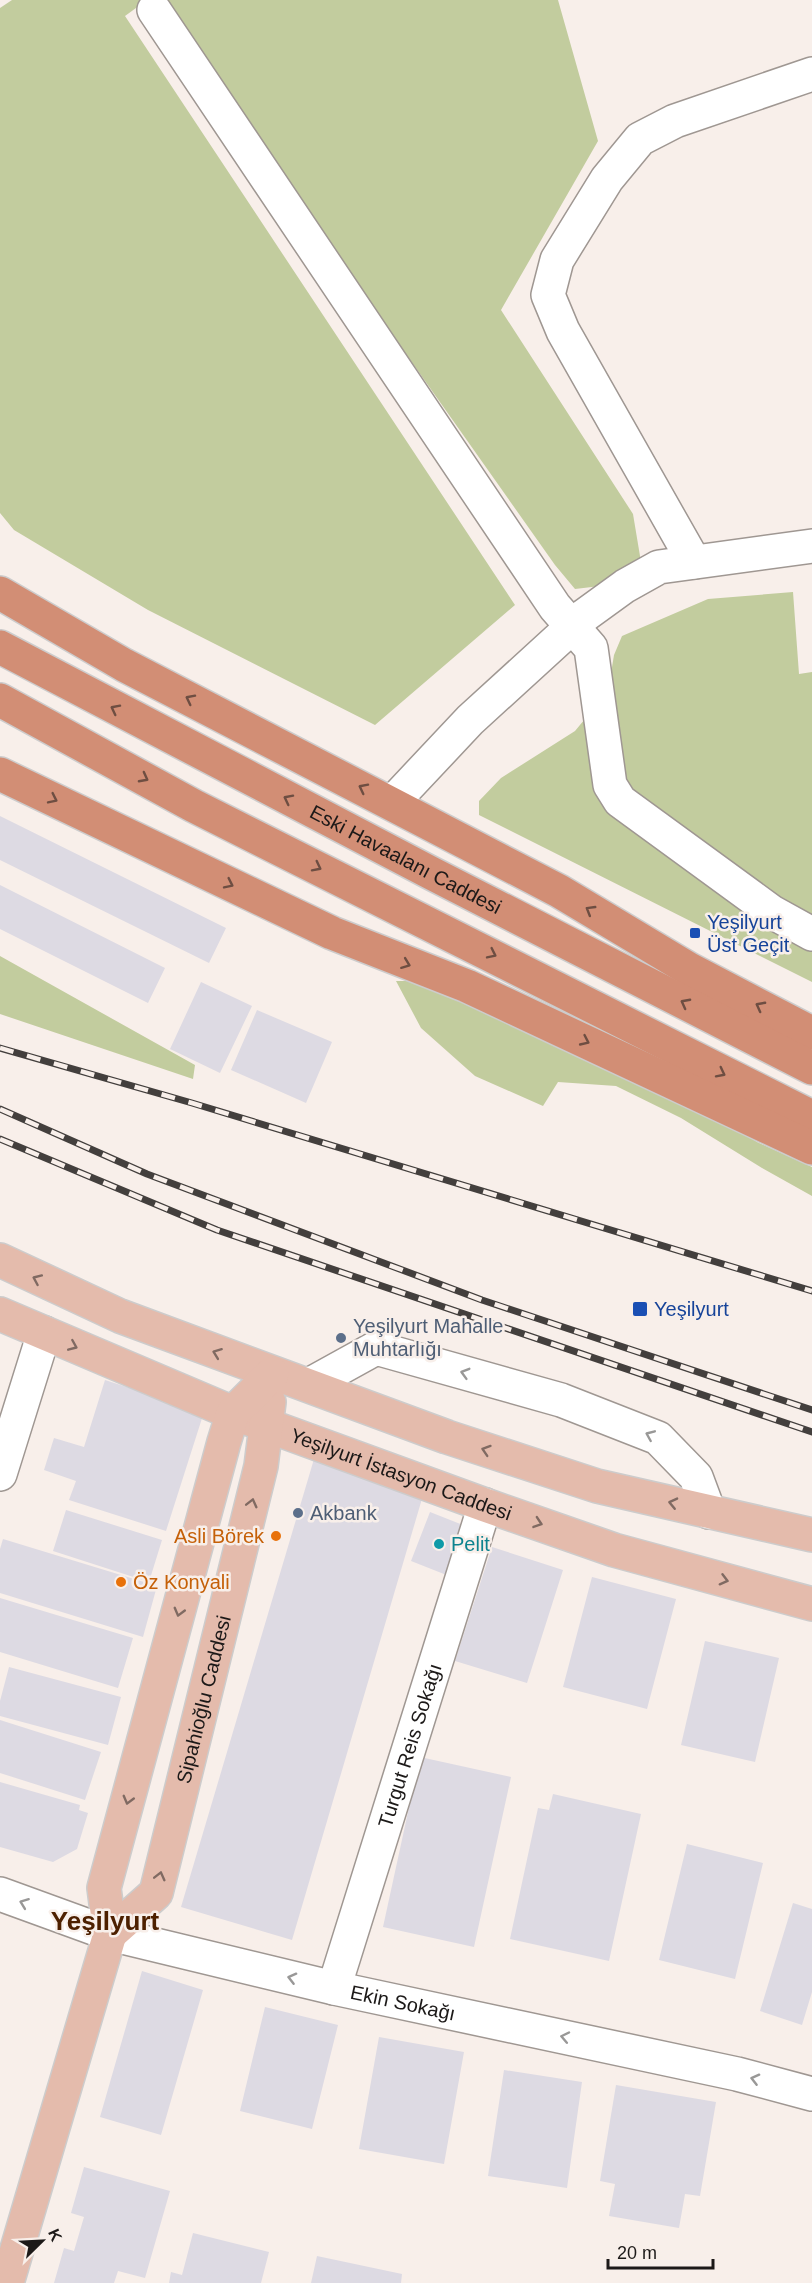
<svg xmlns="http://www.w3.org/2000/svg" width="812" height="2283" font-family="Helvetica,sans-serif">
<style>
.green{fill:#c2cc9e}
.building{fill:#dddae3}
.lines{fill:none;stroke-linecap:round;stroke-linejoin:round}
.minor-casing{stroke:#9f9792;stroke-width:36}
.major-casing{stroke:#cdcccc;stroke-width:36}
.highway-casing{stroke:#cdcccc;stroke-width:36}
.minor{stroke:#fff;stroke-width:33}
.major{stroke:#e4bbac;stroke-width:33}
.highway{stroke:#d28e75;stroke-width:33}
.rail-casing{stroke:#433f3d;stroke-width:7}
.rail{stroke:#f8efea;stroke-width:4.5;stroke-dasharray:14;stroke-linecap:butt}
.oneway{stroke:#6e4e42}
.oneway2{stroke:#806a62}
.oneway3{stroke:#999897}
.transit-dot{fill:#1a4fb4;stroke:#f8efea;stroke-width:2}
.service-dot{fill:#5c6f8a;stroke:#f8efea;stroke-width:2}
.food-dot{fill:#e8710a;stroke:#f8efea;stroke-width:2}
.culture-dot{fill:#0f9aa8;stroke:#f8efea;stroke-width:2}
.labels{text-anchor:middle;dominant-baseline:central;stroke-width:5;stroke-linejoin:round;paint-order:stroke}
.street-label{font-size:20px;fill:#1c1918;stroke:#f8efea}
.transit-label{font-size:20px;fill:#164399;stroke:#f8efea;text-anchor:start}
.service-label{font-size:20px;fill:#4e5e75;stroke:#f8efea;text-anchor:start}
.food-label{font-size:20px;fill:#c56008;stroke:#f8efea;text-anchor:end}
.culture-label{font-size:20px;fill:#0d838f;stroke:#f8efea;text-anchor:start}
.district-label{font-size:26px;font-weight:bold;fill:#4d2000;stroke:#f8efea}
</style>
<rect width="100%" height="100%" fill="#f8efea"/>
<path class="green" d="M12,0h135l-22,16 390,589 -140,120 -227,-115 -134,-80 -14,-17v-505z
M156,0h402l40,141 -97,169 132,204 8,48 -24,22 -42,5 -20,-24z
M793,592l6,82 13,-2v310l-333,-167v-14l22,-23 74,-47 33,-40 6,-36 8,-19 86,-37z
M0,956l195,109 -2,14 -193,-65z
M396,981h12l139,53 101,43 109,65 55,25v29l-50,-28 -81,-50 -65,-32 -58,-4 -15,24 -68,-30 -54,-48z"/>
<path class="building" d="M0,816l226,112 -17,35 -209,-103z
M0,885l165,83 -17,35 -148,-74z
M201,982l51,24 -32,67 -50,-24z
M257,1010l75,32 -26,61 -75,-33z
M105,1380l99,32 -38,119 -97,-31 7,-19 -32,-11 10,-32 30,9z
M314,1459l110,33 -132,448 -111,-33z
M66,1510l96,30 -13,42 -96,-31z
M430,1512l38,15 -19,49 -38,-15z
M3,1539l154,47 -14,51 -143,-44v-44z
M492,1547l71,23 -36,113 -72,-22z
M592,1577l84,22 -29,110 -84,-22z
M0,1598l133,40 -15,50 -118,-36z
M705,1641l74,17 -24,104 -74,-17z
M9,1667l112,30 -13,48 -108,-29v-15z
M0,1720l101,32 -16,48 -85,-27z
M420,1757l91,20 -37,170 -91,-20z
M0,1782l80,23 -1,5 9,3 -11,36 -24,13 -53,-15z
M553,1794l88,20 -32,147 -99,-22 28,-131 11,2z
M687,1844l76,19 -28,116 -76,-19z
M793,1903l19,6v83l-10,33 -42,-14z
M142,1971l61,19 -42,145 -61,-18z
M265,2007l73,18 -26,104 -72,-18z
M379,2037l85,15 -20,112 -85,-15z
M504,2070l78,12 -15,106 -79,-12z
M616,2085l100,17 -16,94 -15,-2 -6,34 -70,-12 6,-32 -15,-3z
M84,2167l86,24 -25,87 -27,-7 -4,12h-60l10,-35 10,3 10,-34 -13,-4z
M193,2233l76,19 -8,31h-92l2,-11 11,3z
M317,2256l85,18 -1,9h-90z"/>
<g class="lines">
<g class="minor-casing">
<g id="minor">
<path d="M154,10l401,597 36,41 19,137 10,16 152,111 40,22"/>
<path d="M694,562l-131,-231 -15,-36 9,-35 50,-81 33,-40 35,-18 137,-47"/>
<path d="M392,803l78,-83 115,-105 40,-29 34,-19 153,-21"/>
<path d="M309,1385l67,-37 185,52 97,38 38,39 13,35"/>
<path d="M0,1474l44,-141"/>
<path id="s1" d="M0,1894l110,40 224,54 403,86 75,20"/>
<path id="s2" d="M334,1988l151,-483"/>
</g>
</g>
<g class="major-casing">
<g id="major">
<path d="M0,1260l120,56 327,121 150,49 215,49"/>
<path id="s3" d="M0,1314l233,99 252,92 129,45 198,54"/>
<path id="s4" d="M110,1934l46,-41 105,-427 8,-64"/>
<path d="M7,2283l103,-349 -6,-46 120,-446 9,-29 39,-39"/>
</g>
</g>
<g class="highway-casing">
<g id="highway">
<path d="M0,593l124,72 435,226 130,78 123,64"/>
<path id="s5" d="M0,647l431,226 381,195"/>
<path d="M0,700l194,106 618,311"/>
<path d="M0,774l332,159 135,53 345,162"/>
</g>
</g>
<use href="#minor" class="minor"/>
<use href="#major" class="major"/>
<use href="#highway" class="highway"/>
<g class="rail-casing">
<path id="rail" d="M0,1048l192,55 620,188
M0,1109l147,65 335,126 330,110
M0,1139l217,91 595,202"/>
</g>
<use href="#rail" class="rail"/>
</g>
<defs><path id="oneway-chevron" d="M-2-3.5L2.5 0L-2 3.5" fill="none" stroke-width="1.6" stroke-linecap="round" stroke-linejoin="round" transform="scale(1.5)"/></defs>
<g class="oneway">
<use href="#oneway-chevron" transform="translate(190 699) rotate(-153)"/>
<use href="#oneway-chevron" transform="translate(115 709) rotate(-153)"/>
<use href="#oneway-chevron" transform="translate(144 778) rotate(28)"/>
<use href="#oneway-chevron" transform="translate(363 788) rotate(-153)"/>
<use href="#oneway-chevron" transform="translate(53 799) rotate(26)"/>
<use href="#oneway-chevron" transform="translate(288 799) rotate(-153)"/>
<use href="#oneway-chevron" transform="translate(317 867) rotate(27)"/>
<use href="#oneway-chevron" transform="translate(229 884) rotate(26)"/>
<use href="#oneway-chevron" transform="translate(590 910) rotate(-149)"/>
<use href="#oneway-chevron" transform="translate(492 954) rotate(26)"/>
<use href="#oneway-chevron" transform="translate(406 964) rotate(21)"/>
<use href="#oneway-chevron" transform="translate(685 1003) rotate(-152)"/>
<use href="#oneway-chevron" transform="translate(760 1006) rotate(-152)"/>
<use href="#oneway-chevron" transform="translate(585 1041) rotate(25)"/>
<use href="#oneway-chevron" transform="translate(721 1073) rotate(27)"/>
</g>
<g class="oneway2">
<use href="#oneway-chevron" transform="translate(37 1279) rotate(-156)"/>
<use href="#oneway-chevron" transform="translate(73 1346) rotate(23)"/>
<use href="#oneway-chevron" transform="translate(217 1353) rotate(-159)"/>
<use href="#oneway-chevron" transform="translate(486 1450) rotate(-162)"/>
<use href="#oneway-chevron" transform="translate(252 1503) rotate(-76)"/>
<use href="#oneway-chevron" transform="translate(673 1503) rotate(-167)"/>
<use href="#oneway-chevron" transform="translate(538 1523) rotate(19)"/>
<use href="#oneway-chevron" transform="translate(724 1580) rotate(15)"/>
<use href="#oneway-chevron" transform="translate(179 1612) rotate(105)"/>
<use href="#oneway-chevron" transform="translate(128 1800) rotate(105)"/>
<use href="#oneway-chevron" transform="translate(160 1876) rotate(-76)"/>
</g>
<g class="oneway3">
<use href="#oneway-chevron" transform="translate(465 1373) rotate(-164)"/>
<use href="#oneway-chevron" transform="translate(650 1435) rotate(-157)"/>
<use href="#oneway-chevron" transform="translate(24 1903) rotate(-159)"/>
<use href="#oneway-chevron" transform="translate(292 1978) rotate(-166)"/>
<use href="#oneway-chevron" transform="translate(565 2037) rotate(-168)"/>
<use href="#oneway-chevron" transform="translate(755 2079) rotate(-166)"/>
</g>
<g class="transit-dot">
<rect x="689" y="927" width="12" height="12" rx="3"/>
<rect x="632" y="1301" width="16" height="16" rx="3"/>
</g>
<g class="service-dot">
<circle cx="341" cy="1338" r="6"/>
<circle cx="298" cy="1513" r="6"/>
</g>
<g class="food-dot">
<circle cx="276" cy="1536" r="6"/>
<circle cx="121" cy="1582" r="6"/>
</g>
<circle class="culture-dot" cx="439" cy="1544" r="6"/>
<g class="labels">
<g class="street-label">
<text stroke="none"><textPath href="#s5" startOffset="458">Eski Havaalanı Caddesi</textPath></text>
<text stroke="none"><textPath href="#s3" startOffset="432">Yeşilyurt İstasyon Caddesi</textPath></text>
<text stroke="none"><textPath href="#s4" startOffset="261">Sipahioğlu Caddesi</textPath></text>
<text stroke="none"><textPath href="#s2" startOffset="254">Turgut Reis Sokağı</textPath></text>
<text stroke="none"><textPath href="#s1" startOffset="418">Ekin Sokağı</textPath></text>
</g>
<g class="transit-label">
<text x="707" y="922">Yeşilyurt<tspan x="707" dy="23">Üst Geçit</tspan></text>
<text x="654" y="1309">Yeşilyurt</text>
</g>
<g class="service-label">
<text x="353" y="1326">Yeşilyurt Mahalle<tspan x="353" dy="23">Muhtarlığı</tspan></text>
<text x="310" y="1513">Akbank</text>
</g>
<g class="food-label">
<text x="264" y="1536">Asli Börek</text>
<text x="133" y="1582" text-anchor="start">Öz Konyali</text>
</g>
<g class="culture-label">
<text x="451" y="1544">Pelit</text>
</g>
<g class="district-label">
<text x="105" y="1921">Yeşilyurt</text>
</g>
</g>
<g transform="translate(42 2241) rotate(66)" stroke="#f8efea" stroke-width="4.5" paint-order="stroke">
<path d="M0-4.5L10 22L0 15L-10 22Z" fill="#1c1918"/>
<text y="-9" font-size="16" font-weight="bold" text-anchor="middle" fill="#1c1918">K</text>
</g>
<path d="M608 2259v9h105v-9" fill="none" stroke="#1c1918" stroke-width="3"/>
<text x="617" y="2259" font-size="18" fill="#1c1918" stroke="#f8efea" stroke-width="4.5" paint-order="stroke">20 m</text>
</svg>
